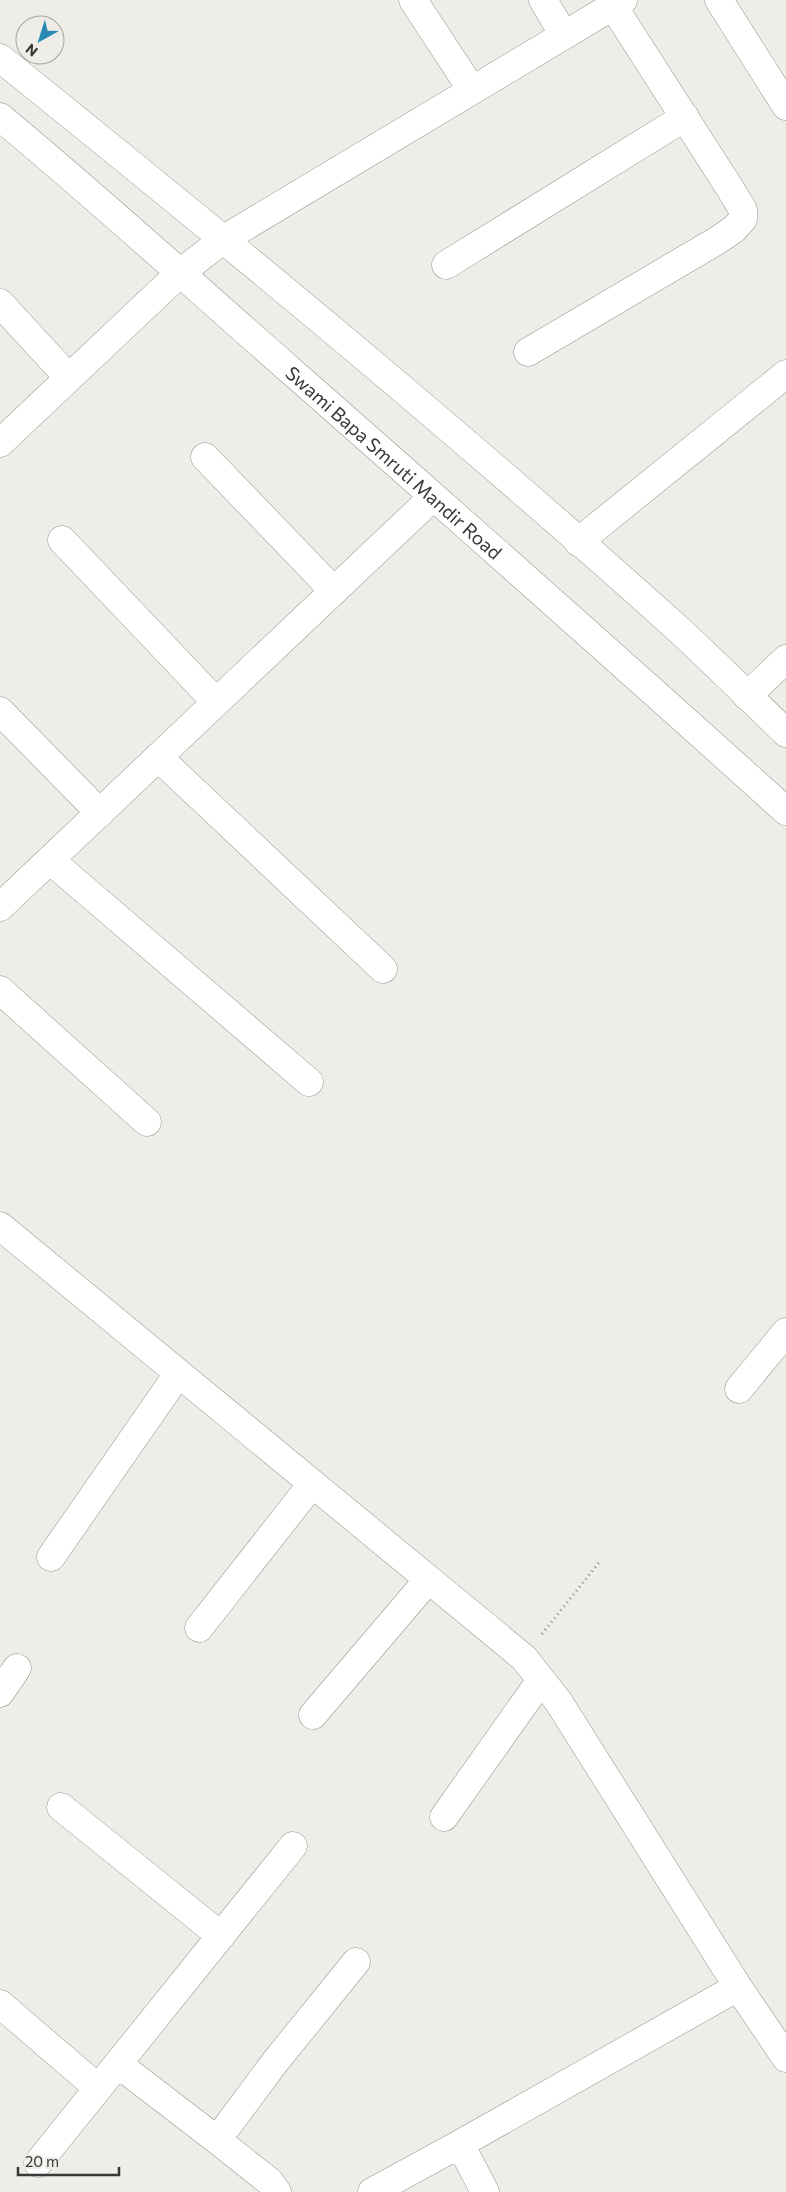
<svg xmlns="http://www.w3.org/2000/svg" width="786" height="2192" font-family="Commissioner,sans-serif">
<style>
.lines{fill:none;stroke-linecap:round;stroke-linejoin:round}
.street-casing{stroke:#969590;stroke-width:29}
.secondary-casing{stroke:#969590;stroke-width:29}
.path{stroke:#8f8e8b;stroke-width:3;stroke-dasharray:1 4;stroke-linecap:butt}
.street{stroke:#fff;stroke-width:28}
.secondary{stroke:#fff;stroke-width:28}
.labels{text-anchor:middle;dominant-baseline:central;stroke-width:5;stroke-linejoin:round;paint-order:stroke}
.street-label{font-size:19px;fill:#393836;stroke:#eeede8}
</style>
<rect width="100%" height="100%" fill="#eeede8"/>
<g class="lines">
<g class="street-casing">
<path id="street" d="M413,0l59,90
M543,0l21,35
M719,0l67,106
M446,265l239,-148
M0,303l69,75
M528,352l190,-112 16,-11 9,-10v-9l-12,-20 -118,-184
M0,443l180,-170 44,-34 399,-239
M205,457l129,134
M62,540l154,162
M578,542l208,-168
M747,696l39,-37
M0,711l100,102
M158,757l225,212
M50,860l259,222
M0,907l433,-410
M0,990l147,132
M0,1226l524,432 34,43 180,286 48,71
M739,1389l47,-57
M51,1557l127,-183
M199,1628l113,-144
M0,1693l17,-25
M313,1715l115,-135
M61,1807l160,129
M444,1817l97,-137
M0,2004l98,84
M118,2064l99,76 53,42 7,10
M217,2140l58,-78 81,-100
M38,2163l255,-317
M372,2192l88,-48
M485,2192l-25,-48 278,-157"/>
</g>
<g class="secondary-casing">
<g id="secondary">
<path d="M0,58c230,185 458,373 677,570 37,34 73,70 109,105"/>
<path id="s1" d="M0,117c99,82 193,168 290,253 166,146 332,293 496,441"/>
</g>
</g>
<path class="path" d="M542,1634l59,-74"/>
<use href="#street" class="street"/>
<use href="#secondary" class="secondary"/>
</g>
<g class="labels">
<g class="street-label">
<text stroke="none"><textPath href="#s1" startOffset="524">Swami Bapa Smruti Mandir Road</textPath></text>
</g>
</g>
<g transform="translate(40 40) rotate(219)"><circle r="24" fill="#eeede8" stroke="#a6a5a1"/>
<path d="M0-4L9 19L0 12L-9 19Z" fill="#2b89b5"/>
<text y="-8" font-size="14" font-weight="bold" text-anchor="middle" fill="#393836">N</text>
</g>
<path d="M18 2167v8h101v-8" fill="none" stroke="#393836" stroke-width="2.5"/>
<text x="25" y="2167" font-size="15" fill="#393836" stroke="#eeede8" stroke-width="4" paint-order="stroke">20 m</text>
</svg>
